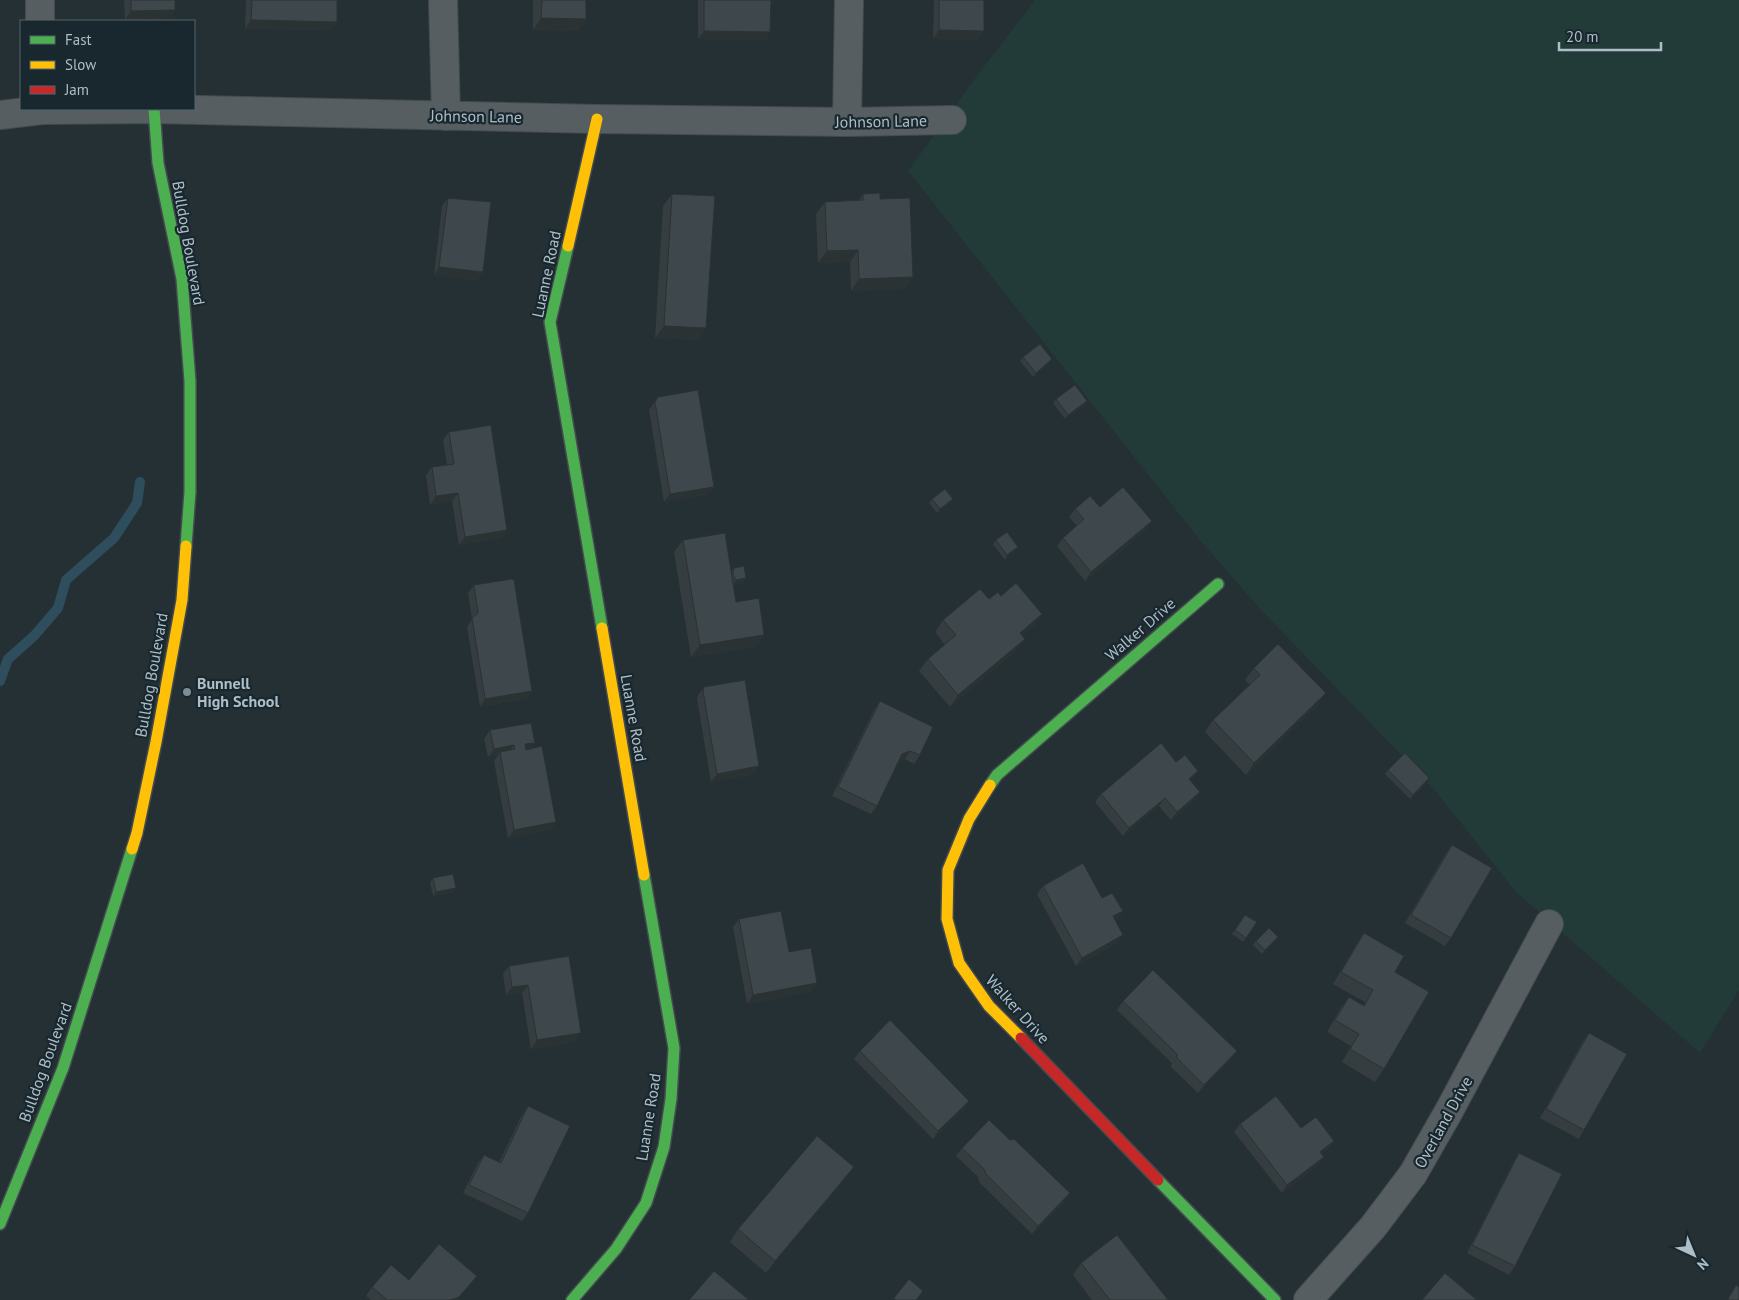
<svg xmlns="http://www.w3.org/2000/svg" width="1739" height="1300" font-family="'PT Sans',sans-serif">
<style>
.green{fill:#223a38}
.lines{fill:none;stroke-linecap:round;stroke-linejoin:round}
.stream{stroke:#2f4e5d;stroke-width:10}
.street-casing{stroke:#434b4f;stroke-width:30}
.fast-casing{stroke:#434b4f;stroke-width:14}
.slow-casing{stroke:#434b4f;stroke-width:14}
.jam-casing{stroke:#434b4f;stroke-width:14}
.street{stroke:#565e62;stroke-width:28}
.fast{stroke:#4caf50;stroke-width:11}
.slow{stroke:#ffc107;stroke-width:11}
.jam{stroke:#c62828;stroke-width:11}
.wall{fill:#353d40}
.shaded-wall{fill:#2b3234}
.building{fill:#3e474b;stroke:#2b3234}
.poi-dot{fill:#7e8c94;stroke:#19282f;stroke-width:2}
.labels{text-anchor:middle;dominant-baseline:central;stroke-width:4.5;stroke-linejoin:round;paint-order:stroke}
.street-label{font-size:16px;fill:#aebec7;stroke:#19282f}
.poi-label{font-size:16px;font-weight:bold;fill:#aebec7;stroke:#19282f;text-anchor:start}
</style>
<rect width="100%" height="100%" fill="#253035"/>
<path class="green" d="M1035,0h704v990l-39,63 -185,-162 -82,-103 -173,-179 -61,-70 -291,-368 68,-94z"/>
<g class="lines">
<path class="stream" d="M0,681l8,-22 26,-23 24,-28 8,-28 48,-42 23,-35 3,-21"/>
<g class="street-casing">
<path id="street" d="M40,0v21
M443,0l3,116
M0,115l42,-5 112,-1 443,10 250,3 105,-2
M847,122l2,-122
M1308,1300l65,-73 40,-53 36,-63 100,-187"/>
</g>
<g class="fast-casing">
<path id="fast" d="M154,109l4,54 24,116 8,102v111l-4,54
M568,246l-18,76 52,306
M990,785l7,-10 221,-191
M1158,1180l117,120
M0,1224l63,-156 69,-219
M572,1300l44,-51 30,-46 18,-56 7,-48 3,-51 -30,-173"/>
</g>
<g class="slow-casing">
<path id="slow" d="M568,246l29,-127
M602,628l42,247
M990,785l-21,34 -21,51 -1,49 12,44 30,43 32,32
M132,849l5,-16 19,-91 26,-142 4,-54"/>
</g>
<g class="jam-casing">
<path id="jam" d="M1021,1038l137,142"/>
</g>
<use href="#street" class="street"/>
<use href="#fast" class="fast"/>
<use href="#slow" class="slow"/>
<use href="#jam" class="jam"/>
</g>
<path class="wall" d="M124,0h51v10l-6,8 -44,2z
M246,0h91l-6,30 -86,-1z
M533,0h53v19l-8,12 -45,-1z
M698,0h73l-1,32 -5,8 -67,-1z
M934,0h50l-6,40 -45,-1z
M672,194l34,134 -8,12 -43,-2 8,-132z
M863,194l17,5 33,78 -9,12 -53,2 -1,-29 -32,1 -2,-49 9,-12 34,-2z
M448,198l35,74 -6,8 -43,-5 8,-69z
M1023,357l26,6 -16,14 -13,-16z
M658,397l56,90 -6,8 -44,7 -15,-92z
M1056,399l28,7 -19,13 -12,-16z
M449,432l58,98 -5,8 -43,7 -7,-44 -22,4 -4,-30 6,-8 15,-2 -4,-25z
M932,499h21l-3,4 -13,10 -8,-10z
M1100,507l46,23 -61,51 -28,-35 6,-8 14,-12 -8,-9 6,-8z
M683,540l48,31 3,-3 9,14 -10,3 3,17 20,45 -65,10 -17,-105z
M996,540l19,11 -10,9 -12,-16z
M474,585l58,106 -6,8 -46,8 -13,-80 5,-8 -4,-26z
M1001,596l41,18 -8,12 -12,10 -6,15 -66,56 -31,-36 9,-12 17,-14 -10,-13 8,-12 46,-21z
M1254,668l64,37 -72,70 -41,-43 8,-12 37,-35 -5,-5z
M704,687l50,87 -43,8 -14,-83 1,-4z
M880,701l40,54 -6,9 -9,-5 -6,2 -22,45 -6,8 -39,-18 42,-86z
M490,730l45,13 -4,6 25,73 -6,8 -42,8 -14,-77 4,-6 -10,2 -4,-18z
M1176,762l22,9 -8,10 4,20 -23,19 -12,-14 -36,30 -28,-34 6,-8z
M1388,770l38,13 -16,16 -25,-25z
M1452,845l-1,93 -6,8 -40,-23 41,-70z
M433,878l23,10 -3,4 -20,4 -3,-13z
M1043,886l59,12 21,13 -6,8 -2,1 2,23 -41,23 -39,-72z
M1245,915l12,7 -14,20 -11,-8z
M739,919l50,33 23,39 -65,13 -14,-77z
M1364,933l31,39 -11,97 -9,13 -33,-20 9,-16 -24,-14 13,-23 9,-12 14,8 2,-3 -32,-18 23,-39z
M1278,937l-3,4 -13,13 -9,-9 3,-4z
M569,956l6,86 -44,7 -9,-56 -16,2 -3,-21 6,-8z
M1123,1001l108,58 -33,34 -27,-26 1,-4 -55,-53z
M1589,1033l-5,97 -5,9 -39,-21 43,-77z
M860,1051l109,50 -5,8 -31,30 -79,-80z
M528,1106v107l-6,8 -59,-28 15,-30 6,-8 15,7 23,-47z
M1240,1124l61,4 33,13 -6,8 -6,5 2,3 -6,8 -36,28 -48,-61z
M1010,1140l60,53 -6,9 -32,32 -52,-51 -2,-6 -22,-21 6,-8z
M1519,1153l-4,113 -6,9 -42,-22 47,-92z
M845,1179l-79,94 -36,-31 8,-13z
M1081,1263l87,37h-76l-19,-25z
M477,1276l-20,24h-86l-5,-4 6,-9 37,-7z"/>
<path class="shaded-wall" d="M175,10l-6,8 -44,2 6,-9z
M541,18l45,1 -8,12 -45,-1z
M251,20l86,2 -6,8 -86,-1z
M939,30l45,1 -6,9 -45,-1z
M704,31l66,1 -5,8 -67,-1z
M858,250l-8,12 -32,1 9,-12z
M439,267l44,5 -6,8 -43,-5z
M913,277l-9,12 -53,2 8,-12z
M664,326l42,2 -8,12 -43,-2z
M1052,359l-3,4 -16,14 3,-4z
M1087,401l-3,5 -19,13 3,-4z
M714,487l-6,8 -44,7 6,-8z
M458,493l-6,8 -22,4 6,-9z
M953,499l-3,4 -13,10 3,-4z
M1152,521l-6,9 -61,51 6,-9z
M507,530l-5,8 -43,7 6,-8z
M1018,547l-3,4 -10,9 2,-5z
M746,578l-3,4 -10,3 3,-5z
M1042,614l-8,12 -23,19 9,-12z
M764,635l-8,12 -65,10 9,-12z
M1025,639l-9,12 -66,56 8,-12z
M532,691l-6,8 -46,8 5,-8z
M1326,693l-8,12 -72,70 8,-12z
M535,743l-6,8 -10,2 6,-9z
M514,745l-6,8 -8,-1 -2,3 -10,2 6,-8z
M910,751l-5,8 -9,3 6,-8z
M759,766l-5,8 -43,8 6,-8z
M1198,771l-6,9 -9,7 6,-8z
M1429,778l-3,5 -16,16 3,-4z
M1200,792l-6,9 -23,19 6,-8z
M1165,798l-6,8 -36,30 6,-8z
M556,822l-6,8 -42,8 6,-8z
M456,888l-3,4 -20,4 3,-4z
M1123,911l-6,8 -10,6 6,-9z
M1123,935l-6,8 -41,23 6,-8z
M1278,937l-3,4 -13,13 3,-4z
M817,983l-5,8 -65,13 6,-9z
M528,985l-6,8 -16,2 6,-8z
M581,1033l-6,9 -44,7 6,-9z
M1237,1051l-6,8 -33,34 6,-8z
M969,1101l-5,8 -31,30 5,-8z
M1334,1141l-6,8 -14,11 6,-8z
M1324,1157l-6,8 -36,28 5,-8z
M854,1167l-9,12 -79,94 9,-12z
M1070,1193l-6,9 -32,32 6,-8z
M477,1276l-20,24h-7z"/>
<path class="building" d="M131,0h44v10l-44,1z
M252,0h85v22l-86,-2z
M542,0h44v19l-45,-1z
M704,0h67l-1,32 -66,-1z
M939,0h45v31l-45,-1z
M880,193v6l30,-1 3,79 -54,2 -1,-29 -31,1 -2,-49 38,-2v-6z
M672,194l43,2 -9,132 -42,-2z
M448,198l43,4 -8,70 -44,-5z
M1040,344l12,15 -16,14 -13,-16z
M1075,385l12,16 -19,14 -12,-16z
M698,390l16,97 -44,7 -15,-92 3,-5z
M491,425l16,105 -42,7 -7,-44 -22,3 -4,-29 22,-3 -5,-32z
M1123,487l29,34 -61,51 -28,-34 21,-19 -9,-10 15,-13 10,11z
M945,489l8,10 -13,10 -8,-10z
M1007,532l11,15 -11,8 -11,-15z
M725,533l11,69 23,-4 5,37 -64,10 -17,-105z
M744,566l2,12 -10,2 -3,-5 1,-7z
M511,579l3,1 18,111 -47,8 -13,-81 6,-5 -4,-28z
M1016,583l26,31 -22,19 5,6 -67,56 -30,-36 28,-24 -13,-15 37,-31 9,10 9,-7 3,4z
M1278,644l48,49 -72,70 -41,-43 47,-45 -6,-7z
M745,680l14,86 -42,8 -14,-83 1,-4z
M880,701l53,26 -13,28 -10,-4 -8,3 -25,52 -39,-19z
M531,723l4,20 -10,1 1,6 16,-4 14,76 -42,8 -14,-78 15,-3 -1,-4 -20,4 -4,-19z
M1161,743l15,19 9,-7 13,16 -9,8 11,13 -23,20 -12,-14 -36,30 -28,-34z
M1405,753l24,25 -16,17 -25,-25z
M1452,845l40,23 -41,70 -40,-23z
M1083,863l19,35 10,-5 11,18 -10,5 10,19 -41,23 -39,-72z
M453,874l3,14 -20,4 -3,-14z
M781,911l8,41 22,-4 6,35 -64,12 -14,-76z
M1245,915l12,7 -11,16 -11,-8z
M1269,928l9,9 -13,13 -9,-9z
M1364,933l40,23 -9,16 34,20 -45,77 -34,-20 9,-15 -24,-14 14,-23 15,9 9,-16 -32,-18z
M569,956l12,77 -44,7 -9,-55 -16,2 -3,-21z
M1153,970l84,81 -33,34 -27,-27v-4l-54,-53z
M890,1020l79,81 -31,30 -78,-80z
M1589,1033l38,21 -43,76 -38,-21z
M1276,1096l25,32 15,-11 18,24 -14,11 4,5 -37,28 -47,-61z
M528,1106l42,20 -42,87 -59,-28 15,-30 17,8z
M989,1120l21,20 4,-1 56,54 -32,33 -52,-52 -2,-5 -22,-21z
M817,1136l37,31 -79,94 -37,-32z
M1519,1153l43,21 -47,92 -43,-21z
M1117,1235l51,65h-58l-29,-37z
M439,1244l38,32 -18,21 -9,3h-63l-15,-13 19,-22 18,15z
M714,1271l35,29h-60z
M1445,1273l32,27h-55z
M909,1279l14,12 -7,9h-20l-2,-2z
M1736,1285l3,2v13h-10l-1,-1z"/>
<circle class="poi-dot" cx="187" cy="692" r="5"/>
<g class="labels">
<g class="street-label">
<text transform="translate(476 116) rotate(1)">Johnson Lane</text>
<text transform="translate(881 121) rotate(-1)">Johnson Lane</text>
<text transform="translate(189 243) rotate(80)">Bulldog Boulevard</text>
<text transform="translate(546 274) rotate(-78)">Luanne Road</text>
<text transform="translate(1140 629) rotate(-41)">Walker Drive</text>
<text transform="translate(151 675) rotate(-80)">Bulldog Boulevard</text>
<text transform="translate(634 718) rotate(80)">Luanne Road</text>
<text transform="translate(1018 1009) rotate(48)">Walker Drive</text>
<text transform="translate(45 1062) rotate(-70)">Bulldog Boulevard</text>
<text transform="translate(648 1117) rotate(-81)">Luanne Road</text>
<text transform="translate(1443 1122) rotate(-61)">Overland Drive</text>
</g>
<g class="poi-label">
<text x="197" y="683">Bunnell<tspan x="197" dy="18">High School</tspan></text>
</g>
</g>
<rect x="20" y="20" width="175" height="90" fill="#19282f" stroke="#55646c"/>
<rect x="30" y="36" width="25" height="8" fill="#4caf50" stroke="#55646c"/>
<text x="65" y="45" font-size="15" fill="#aebec7">Fast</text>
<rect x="30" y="61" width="25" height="8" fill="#ffc107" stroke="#55646c"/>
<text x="65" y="70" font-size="15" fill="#aebec7">Slow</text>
<rect x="30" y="86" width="25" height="8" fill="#c62828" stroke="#55646c"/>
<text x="65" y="95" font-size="15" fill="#aebec7">Jam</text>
<g transform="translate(1694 1255) rotate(136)" stroke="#19282f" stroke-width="4" paint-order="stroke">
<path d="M0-4L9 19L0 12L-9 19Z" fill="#aebec7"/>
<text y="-8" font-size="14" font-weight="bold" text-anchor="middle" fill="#aebec7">N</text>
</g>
<path d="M1559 42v8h102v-8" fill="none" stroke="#aebec7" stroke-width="2.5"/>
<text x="1566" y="42" font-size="15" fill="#aebec7" stroke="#19282f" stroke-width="4" paint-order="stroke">20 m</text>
</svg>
